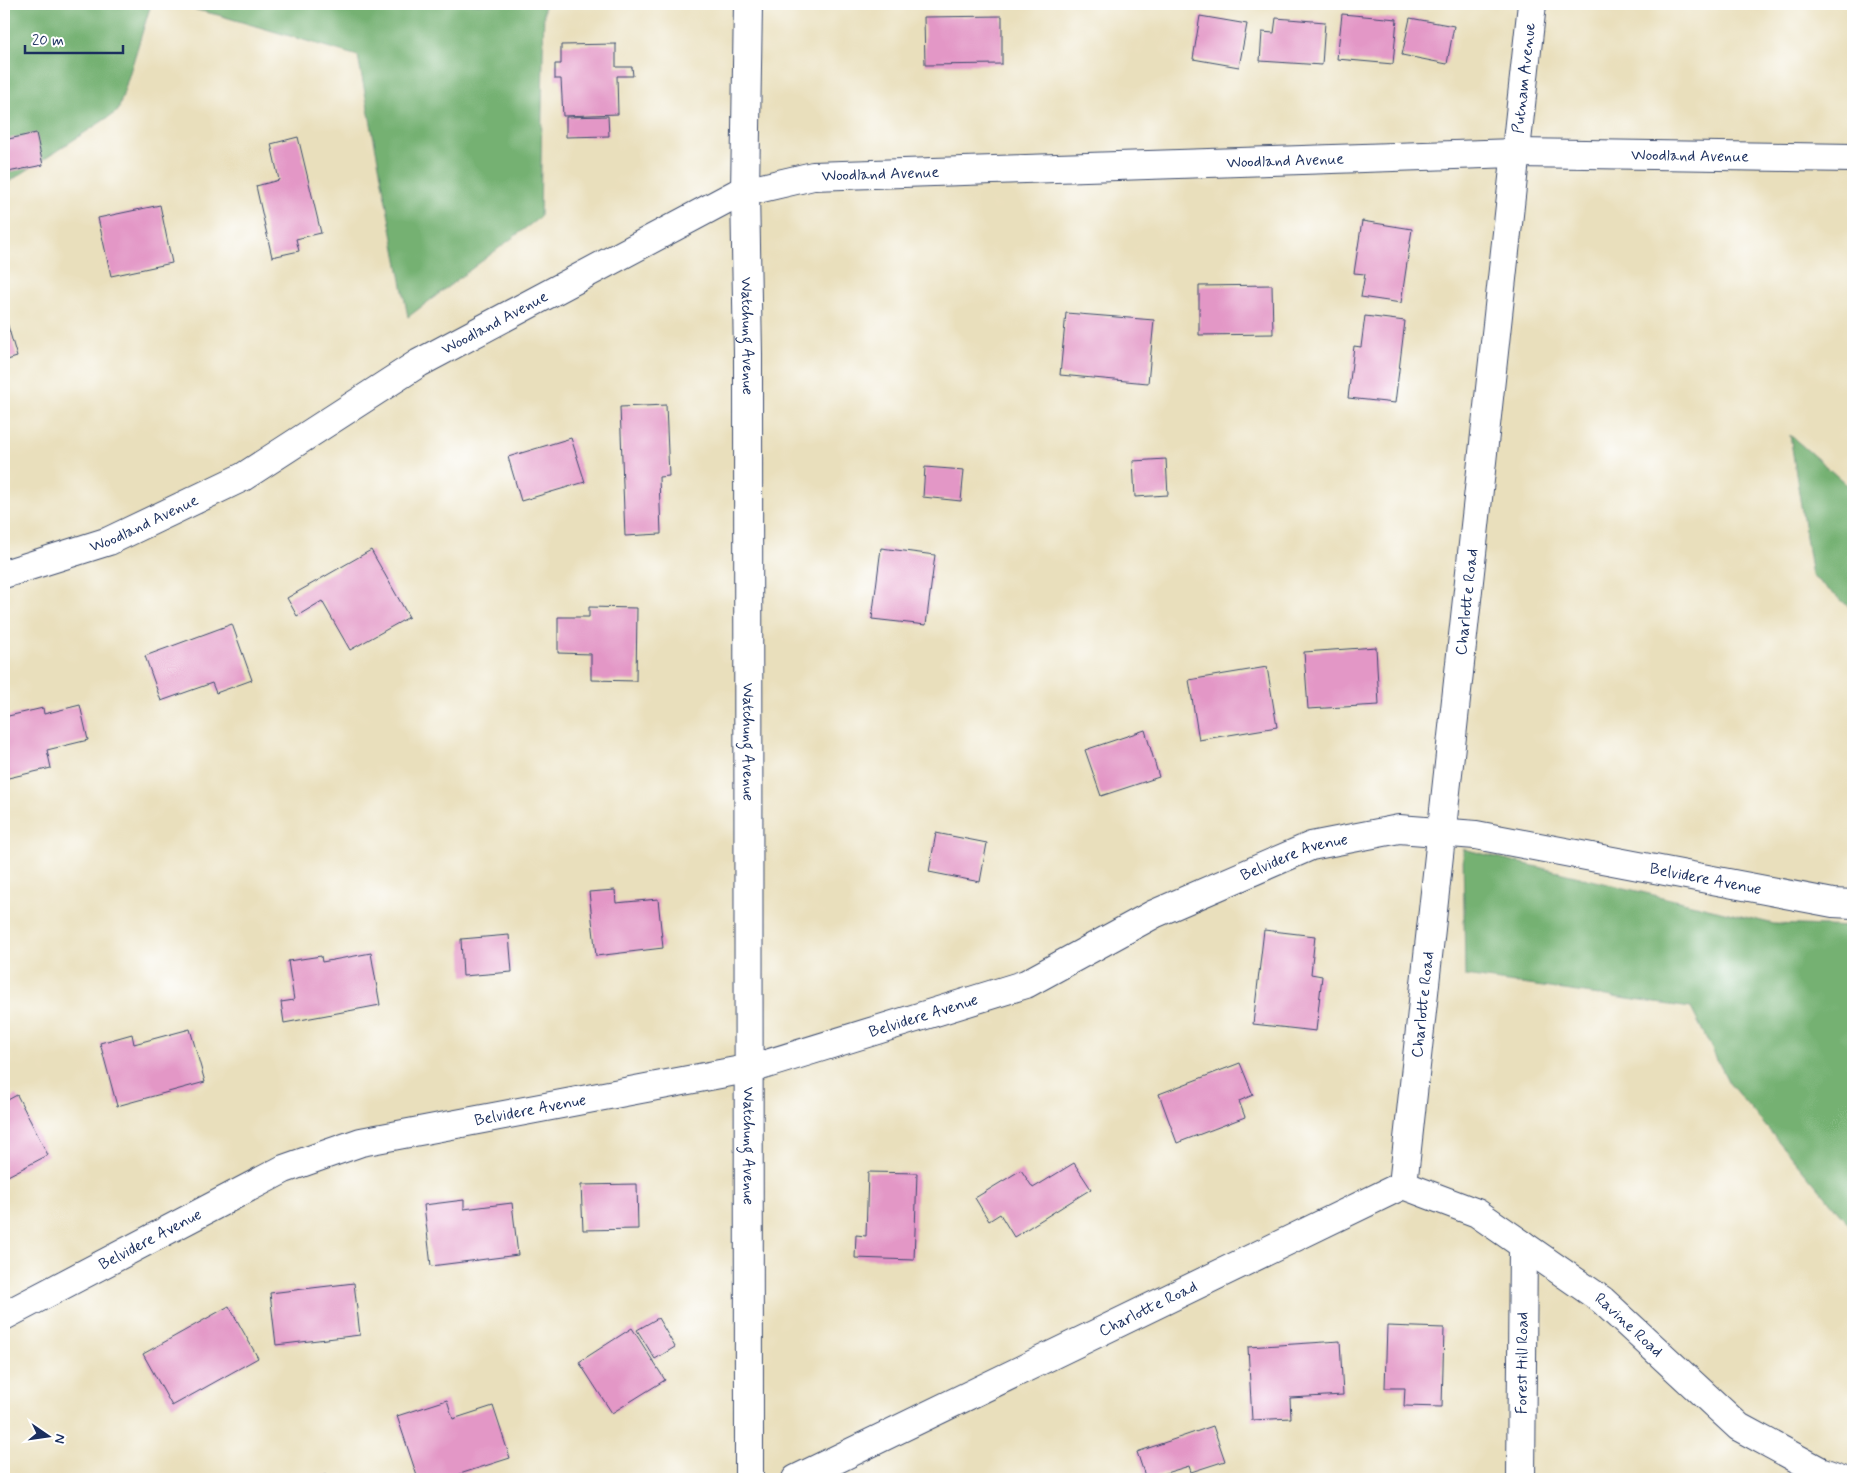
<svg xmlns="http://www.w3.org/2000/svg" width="1857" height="1483" font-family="Mynerve,sans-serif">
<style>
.forest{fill:#74b172;stroke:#487068}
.building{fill:#e397c6}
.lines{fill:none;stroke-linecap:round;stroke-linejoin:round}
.street-casing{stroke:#3a496c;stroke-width:30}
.secondary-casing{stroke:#3a496c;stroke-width:30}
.street{stroke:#fff;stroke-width:28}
.secondary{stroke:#fff;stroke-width:28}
.labels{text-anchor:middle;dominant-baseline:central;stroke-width:4;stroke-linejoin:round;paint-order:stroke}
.street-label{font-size:16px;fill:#1b2f5e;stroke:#fff}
</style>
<rect width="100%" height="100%" fill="#fff"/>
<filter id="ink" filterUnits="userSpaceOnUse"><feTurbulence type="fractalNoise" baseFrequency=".02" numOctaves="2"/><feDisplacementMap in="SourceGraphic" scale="10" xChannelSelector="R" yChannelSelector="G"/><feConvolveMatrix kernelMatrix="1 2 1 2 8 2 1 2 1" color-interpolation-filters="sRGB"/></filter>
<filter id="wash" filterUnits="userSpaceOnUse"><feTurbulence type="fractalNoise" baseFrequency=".0096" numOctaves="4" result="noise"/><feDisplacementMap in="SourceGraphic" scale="20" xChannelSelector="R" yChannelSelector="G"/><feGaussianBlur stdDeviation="1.12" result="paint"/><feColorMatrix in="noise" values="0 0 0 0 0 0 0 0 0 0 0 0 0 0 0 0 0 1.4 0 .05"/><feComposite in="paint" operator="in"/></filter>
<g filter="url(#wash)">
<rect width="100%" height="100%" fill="#e9dfbc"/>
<path class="forest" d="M4,4h147l-33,107 -114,74z
M171,4h373l-4,213 -132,100 -50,-261 -140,-41z
M1790,435l63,55v120l-41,-34z
M1463,849l311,75 79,3v302l-124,-146 -38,-75 -226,-32z"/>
<g id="blocks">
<path class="building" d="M1342,14l55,5 -4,45 -56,-5z
M1002,16v48l-77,1 -1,-48z
M1200,16l47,8 -8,43 -46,-8z
M1276,18l49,4 -3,43 -62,-4 2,-29 12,1z
M1410,18l44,8 -7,38 -45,-9z
M616,44v23h16l1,9h-16l1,38 -55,2 -2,-37h-6v-15h6v-19z
M608,116l1,20 -43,1v-20z
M36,133l7,32 -35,7 -4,-32z
M298,137l23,96 -25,6 3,12 -27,6 -16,-71 23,-6 -8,-36z
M160,205l12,58 -61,13 -13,-58z
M1362,221l50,8 -11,74 -40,-6 4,-23 -11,-1z
M1272,285l1,49 -74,1v-49z
M4,312l13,45 -13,4z
M1066,313l88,7 -6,63 -88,-8z
M1365,316l40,5 -10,82 -47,-5 6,-52 7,1z
M666,405l3,71 -10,1 2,57 -36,2 -5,-129z
M571,438l14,44 -64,19 -13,-44z
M1166,459l2,36 -33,2 -2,-36z
M925,467l39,3 -3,31 -38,-4z
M881,548l54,7 -9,70 -54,-6z
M371,550l38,67 -59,33 -28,-49 -25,15 -10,-18z
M589,607l48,1 -1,73 -45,-1v-26l-33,-1v-36h31z
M232,624l20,56 -36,13 -4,-10 -51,18 -16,-45z
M1376,647l3,58 -71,4 -4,-57z
M1267,667l10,60 -78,13 -10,-60z
M80,705l8,35 -41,10 4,18 -47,11v-62l39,-9 1,6z
M1145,730l14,47 -58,19 -16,-46z
M936,833l51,10 -7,39 -51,-10z
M615,890l1,13 42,-4 5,49 -67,8 -7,-64z
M1264,930l51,6 -4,38 11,2 -6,55 -63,-7z
M509,935l3,37 -49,4 -2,-37z
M371,953l9,52 -96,18 -3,-21 13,-2 -6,-39 33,-5 1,6z
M190,1029l15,53 -88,24 -17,-63 32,-9 2,10z
M1240,1063l13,32 -14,6 6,16 -68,26 -18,-49z
M17,1095l31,60 -44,23v-76z
M1074,1163l17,26 -77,48 -14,-23 -11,7 -14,-23 46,-28 12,18z
M868,1172l49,1 -3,87 -59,-2 1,-23 10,1z
M637,1184l1,45 -55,1 -2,-45z
M464,1200v9l48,-6 6,52 -87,11 -7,-61z
M354,1283l6,52 -84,10 -6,-52z
M229,1306l29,52 -86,48 -29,-52z
M658,1318l17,29 -20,12 -18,-29z
M1387,1326l57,2 -2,79 -38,-1 1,-18h-20z
M632,1328l33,52 -53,33 -33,-51z
M1340,1341l3,54 -53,3 1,20 -39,2 -4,-73z
M447,1400l6,19 40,-13 17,52 -66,21h-26l-21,-63z
M1213,1426l12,35 -34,11 -2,-6 -43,13 -9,-27z
M327,1475v4h-26v-1z"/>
</g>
</g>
<g filter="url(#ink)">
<use href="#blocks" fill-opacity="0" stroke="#3a496c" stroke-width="1"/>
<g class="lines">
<g class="street-casing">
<g id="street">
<path id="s1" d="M748,4l-3,187 3,164 1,1124"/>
<path id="s2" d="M1403,1185l74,28 125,87 137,127 81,44 22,8"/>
<path id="s3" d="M4,1316l280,-147 77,-27 396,-75 269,-83 128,-70 157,-68 88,-17 77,6 357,68 20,1"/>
<path id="s4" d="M796,1479l607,-294 129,-1181"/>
<path id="s5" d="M1521,1479l2,-234"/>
</g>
</g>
<g class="secondary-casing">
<g id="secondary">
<path id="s6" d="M4,574l105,-33 134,-64 176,-114 317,-169 77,-18 702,-23 338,5"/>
</g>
</g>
<use href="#street" class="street"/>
<use href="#secondary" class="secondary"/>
</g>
</g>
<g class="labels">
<g class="street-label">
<text stroke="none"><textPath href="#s4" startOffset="1788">Putnam Avenue</textPath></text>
<text stroke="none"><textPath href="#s6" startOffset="1784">Woodland Avenue</textPath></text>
<text stroke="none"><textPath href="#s6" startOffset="1379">Woodland Avenue</textPath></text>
<text stroke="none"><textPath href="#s6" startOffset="974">Woodland Avenue</textPath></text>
<text stroke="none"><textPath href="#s6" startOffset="554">Woodland Avenue</textPath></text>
<text stroke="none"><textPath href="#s1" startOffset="332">Watchung Avenue</textPath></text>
<text stroke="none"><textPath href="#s6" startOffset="149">Woodland Avenue</textPath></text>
<text stroke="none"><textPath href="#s4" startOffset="1261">Charlotte Road</textPath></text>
<text stroke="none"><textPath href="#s1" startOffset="738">Watchung Avenue</textPath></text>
<text stroke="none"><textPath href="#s3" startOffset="1380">Belvidere Avenue</textPath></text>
<text stroke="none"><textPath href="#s3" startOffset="1800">Belvidere Avenue</textPath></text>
<text stroke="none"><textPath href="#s4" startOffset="856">Charlotte Road</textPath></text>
<text stroke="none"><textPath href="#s3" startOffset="975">Belvidere Avenue</textPath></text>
<text stroke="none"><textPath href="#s3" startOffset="570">Belvidere Avenue</textPath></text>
<text stroke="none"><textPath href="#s1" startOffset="1142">Watchung Avenue</textPath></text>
<text stroke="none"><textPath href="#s3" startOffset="165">Belvidere Avenue</textPath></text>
<text stroke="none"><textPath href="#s4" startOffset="391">Charlotte Road</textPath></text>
<text stroke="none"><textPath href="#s2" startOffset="268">Ravine Road</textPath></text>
<text stroke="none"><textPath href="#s5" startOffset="116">Forest Hill Road</textPath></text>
</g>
</g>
<rect width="1857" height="1483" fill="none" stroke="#fff" stroke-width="20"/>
<g transform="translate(48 1436) rotate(103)" stroke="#ffffff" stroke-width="4" paint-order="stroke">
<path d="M0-4L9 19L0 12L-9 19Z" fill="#1b2f5e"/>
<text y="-8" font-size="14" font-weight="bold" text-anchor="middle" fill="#1b2f5e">N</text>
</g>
<path d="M25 45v8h98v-8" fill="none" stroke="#1b2f5e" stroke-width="2.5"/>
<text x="32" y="45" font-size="15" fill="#1b2f5e" stroke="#ffffff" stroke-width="4" paint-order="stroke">20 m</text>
</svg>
